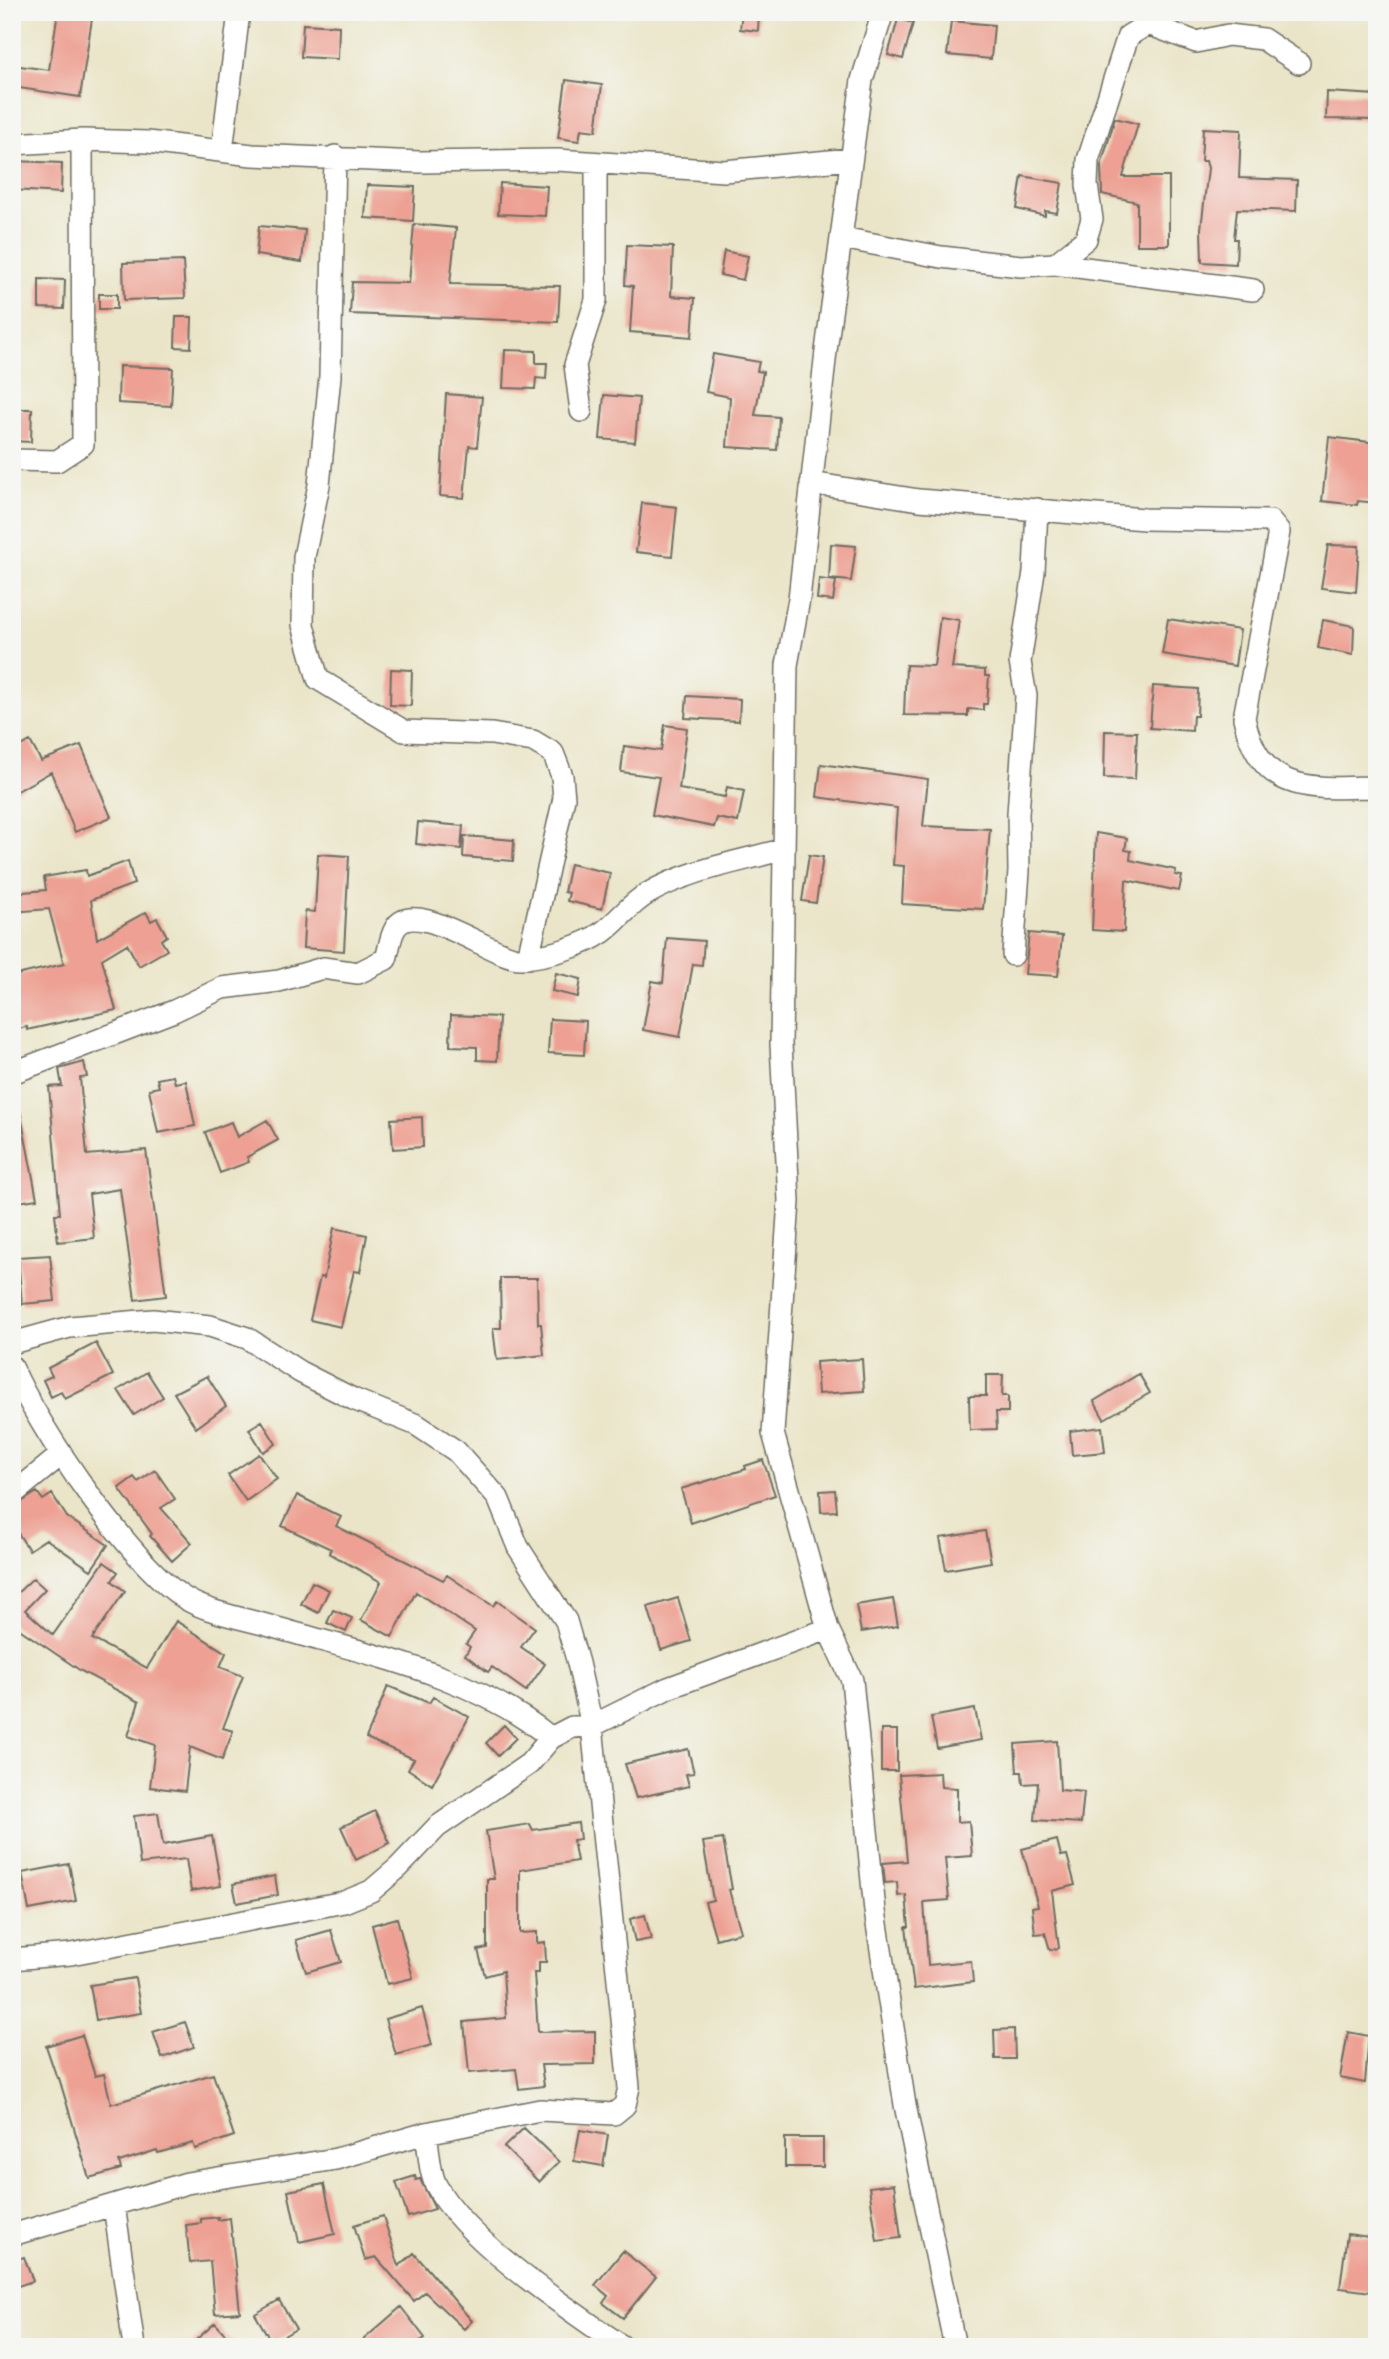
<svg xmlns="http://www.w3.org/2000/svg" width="1389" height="2359" font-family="'IM FELL English',serif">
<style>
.building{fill:#eda093}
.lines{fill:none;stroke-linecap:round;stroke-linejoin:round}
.street-casing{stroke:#6e6c62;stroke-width:24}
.street{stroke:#fff;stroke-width:21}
</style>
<rect width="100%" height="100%" fill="#f6f6f2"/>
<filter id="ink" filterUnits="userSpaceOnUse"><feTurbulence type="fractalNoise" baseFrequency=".0143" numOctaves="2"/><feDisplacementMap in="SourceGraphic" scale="14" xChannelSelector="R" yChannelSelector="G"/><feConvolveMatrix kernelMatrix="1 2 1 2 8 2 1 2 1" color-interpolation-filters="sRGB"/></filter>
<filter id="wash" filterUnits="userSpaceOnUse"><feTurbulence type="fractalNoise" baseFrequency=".00686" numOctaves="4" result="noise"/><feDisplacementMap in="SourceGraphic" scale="28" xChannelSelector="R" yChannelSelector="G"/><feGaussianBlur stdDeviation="1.57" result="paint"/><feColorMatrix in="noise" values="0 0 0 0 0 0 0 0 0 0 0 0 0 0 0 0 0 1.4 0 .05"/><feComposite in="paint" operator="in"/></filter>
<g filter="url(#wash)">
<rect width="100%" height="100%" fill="#eae5c8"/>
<g id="blocks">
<path class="building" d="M58,12h35l-13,85 -68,-10v-22l37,5z
M742,12l17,1 -1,18 -18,-2z
M898,19l15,4 -10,36 -15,-4z
M951,21l43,4 -3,34 -44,-4z
M303,24l36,2 -1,33 -37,-2z
M566,80l36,5 -6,46 -15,-2 -2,12 -21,-3z
M1327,92l50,3v25l-51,-1z
M1115,118l23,6 -15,53h46v68h-32v-43l-35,-8 -1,-28z
M1203,128l38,2 -2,48 58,2 -1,31 -59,-2 -3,30h3l-1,25 -34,-2 -1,-33 7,-61 -2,-7h-5z
M15,161l47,2 -1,30 -48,-3z
M1022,176l40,7 -5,30 -12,-2v5l-28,-7z
M500,183l47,3 -2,30 -47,-2z
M367,185l48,2 -2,34 -48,-3z
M414,224l42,4 -6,56 110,2 -2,36 -208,-8 2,-32 57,1z
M259,226l46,4 -3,32 -46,-7z
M627,245l46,2 -2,49 24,2 -3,39 -62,-5 3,-46 -8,-1z
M724,251l24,5 -5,24 -23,-5z
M183,261l2,37 -61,2 -1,-37z
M39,279l26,1 -1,29 -25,-1z
M99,294h18v15h-18z
M176,317h16l-1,31 -16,-1z
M505,350l31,1v12h11l-1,16 -10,-1 -1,11 -32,-1z
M713,354l46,8 -2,9 6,1 -8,43 24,2 -2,33 -50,-3 3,-50 -24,-5z
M119,366l54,2 -2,38 -53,-3z
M446,394l36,3 -5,50 -8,-1 -5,52 -24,-2z
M604,395l35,3 -4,44 -35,-3z
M12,409h20l-1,33 -19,-1z
M1329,437l48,6v60l-19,-2 -1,4 -35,-4z
M642,503l35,4 -5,49 -36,-4z
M831,544l25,2 -5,35 -22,-2z
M1328,545l31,1 -3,46 -35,-4z
M819,579l17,2 -3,20 -16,-2z
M940,617l19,3 -7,48 33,2v6h4l-2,28h-4v6l-15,-1v7l-64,-1 2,-50 28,1z
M1168,619l72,11 -5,36 -73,-12z
M1323,620l31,6 -1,29 -35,-7z
M391,669l21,1 -1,36 -21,-1z
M1153,686l45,3 -1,27h-4l-1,15 -42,-3z
M687,696l53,3 -1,22 -54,-3z
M665,725l22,3 -8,61 46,8 2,-10 17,4 -6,31 -21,-4 -3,9 -62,-12 7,-38 -38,-5 3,-26 37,5z
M1105,731l32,1 -2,47 -31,-1z
M30,741l11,20 40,-16 30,72 -36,15 -24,-60 -39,22v-43z
M821,764l107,15 -5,47 67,3 -7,80 -81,-5 2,-38 -11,-1 4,-57 -80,-11z
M418,822l45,4 -2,23 -45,-5z
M1096,833l31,5 -2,12 6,1 -1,9 46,10 -1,5 7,1 -3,15 -53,-11 -2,52 -32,-2z
M464,836l50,4 -1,21 -50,-4z
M318,854l31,2 -5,95 -41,-3 2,-37 10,1z
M809,855l14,2 -7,46 -14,-2z
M128,861l6,23 -43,16 6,39 49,-27 5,9 6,-3 10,18 -6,4 6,10 -28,16 -12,-22 -25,15 14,51 -89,20v-3l-15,3v-54l52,-12 -15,-55 -37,3v-19l34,-3 -2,-13 42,-7 1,6z
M570,864l40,9 -8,36 -35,-8 2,-8 -5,-1z
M1029,933l33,3 -4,40 -33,-2z
M667,938l37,3 -2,24 -9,-1 -13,73 -37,-7 9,-49 11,2z
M556,973l25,6 -3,18 -26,-6z
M451,1015l48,2 -2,44 -20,-1v-13l-27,-1z
M550,1019l36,2 -2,34 -36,-2z
M84,1062l3,15 -7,1 7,77 59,-5 20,146 -31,4 -15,-111 -31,5 5,44 -36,4 -3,-28h5l-11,-127 13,-1 -3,-17z
M173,1076l2,7 11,-2 9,45 -37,7 -9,-44 10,-2 -2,-8z
M20,1110l17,89 -25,4v-92z
M422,1117l1,30 -30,2 -2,-30z
M267,1120l11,20 -31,17 2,5 -29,11 -15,-41 26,-10 6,15z
M334,1228l33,7 -7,37 -6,-1 -13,56 -31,-7 10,-43 4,1z
M50,1255l5,46 -33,3 -4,-47z
M500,1278h37l1,46h3l3,31 -47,5 -4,-32h8z
M96,1343l17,32 -48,24 -4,-7 -10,5 -8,-17 9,-4 -4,-8z
M862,1359l2,32 -46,3 -2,-32z
M147,1372l16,25 -29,18 -16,-25z
M1139,1374l11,19 -46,26 -10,-18z
M986,1375h17l-1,21h6v16h-12l1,17 -27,1 -1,-34h17z
M207,1376l19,30 -30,22 -22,-35z
M262,1421l14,23 -13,8 -14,-23z
M1102,1427l3,25 -33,3 -2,-24z
M259,1454l18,25 -31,22 -18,-26z
M763,1460l12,35 -84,28 -10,-34 65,-20 -1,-3z
M155,1470l20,29 -14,9 31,35 -20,18 -22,-25 2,-2 -33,-46 15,-11 4,5z
M835,1490l2,21 -16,1 -1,-21z
M37,1492l6,8 9,-6 15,23 41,28 -17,25 -45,-31 -17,11 -17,-26v-16z
M297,1495l44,22 -5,9 107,54 4,-5 46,31 4,-5 38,27 -14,19 24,17 -19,27 -34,-24 -4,5 -23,-17 5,-8 -4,-3 9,-13 -59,-39 -24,45 -31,-17 20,-38 -52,-29 2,-4 -49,-23z
M985,1531l6,31 -45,8 -6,-32z
M104,1562l14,10 -6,9 13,10 -33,48 55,29 29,-47 50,32 -6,14 23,9 -20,52 10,3 -11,29 -32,-13 -5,44 -35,-4 5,-42 -27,-9 11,-34 -58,-31 -69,-47v-26l21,-20 12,11 -20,21 28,25z
M312,1582l17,8 -11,23 -17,-9z
M678,1598l13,43 -30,9 -13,-43z
M893,1599l5,27 -37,6 -5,-27z
M333,1610l19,8 -6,14 -19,-9z
M388,1686l41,17 4,-6 36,20 -37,68 -24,-16 6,-10 -48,-21z
M975,1709l6,31 -44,8 -6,-31z
M504,1725l12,13 -18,18 -12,-13z
M881,1730h16v41h-16z
M1057,1741l3,49 24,2 -3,31 -46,-3 3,-37 -15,1 -1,-12h-5l-2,-28z
M688,1749l6,24 -8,1 3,12 -53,12 -11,-34z
M940,1773l1,14 16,1v34l12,-1 3,35 -27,2 4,42 -25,2 4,63 43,-4 2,21 -59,7 -8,-62h3l-3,-32 -8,1 -1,-14 -12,1 -2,-20 24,-2 -8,-86z
M375,1811l15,32 -34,17 -15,-33z
M158,1813l5,32 49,-9 9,50 -30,5 -5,-32 -46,5 -6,-48z
M578,1823l2,16 -7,1 4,21 -57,9v63l17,-1v11l8,-1 1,20h-7v11h-5l4,59 57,-1v33l-54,1 3,21 -25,3 -3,-20 -47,4 -5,-51 42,-4 -3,-47 -18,5 -7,-26 9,-2v-69h7l-8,-48 44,-7 3,6z
M723,1839l9,50 -3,1 12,42 -25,7 -11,-37 8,-2 -10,-58z
M1057,1840l4,16 6,-1 8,30 -23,6 7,57 -9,2 -5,-17 -10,1 -3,-27 6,-1 -16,-57z
M69,1864l7,37 -47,9 -7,-37z
M275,1876l3,19 -41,8 -4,-19z
M645,1915l6,24 -16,3 -5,-23z
M397,1918l16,60 -26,6 -15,-59z
M331,1930l10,32 -35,10 -10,-32z
M135,1978l6,35 -45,7 -6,-35z
M422,2008l10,37 -36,10 -11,-36z
M185,2022l9,25 -32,11 -9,-26z
M1014,2029l1,30h-20l-1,-29z
M1348,2032l21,4 -4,47 -25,-5z
M82,2035l13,41 9,-2 7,30 102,-30 21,62 -39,13 -2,-6 -35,10 -1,-3 -38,12 2,7 -32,9 -30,-100h-2l-11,-32z
M524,2128l35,34 -20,20 -35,-35z
M580,2130l28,5 -5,31 -29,-5z
M785,2138h38v29h-38z
M415,2176l1,4 4,-1 15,30 -27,8 -12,-35z
M324,2184l11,50 -36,8 -11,-51z
M894,2184l7,54 -24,3 -8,-54z
M383,2216l16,50 15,-13 58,68 -8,8 -39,-37 -11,9 -38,-44 -11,3 -11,-35z
M218,2217v3l12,-2 10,94 -25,2 -5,-53 -20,2 -4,-38 15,-2v-4z
M1347,2234l30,4 -6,54 -31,-4z
M623,2251l33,26 -33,41 -20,-15 5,-7 -13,-11z
M24,2257l9,24 -21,7v-27z
M279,2300l17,29 -24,14 -17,-29z
M401,2307l24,31 -13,9h-57z
M215,2323l22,24h-49z"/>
</g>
</g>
<g filter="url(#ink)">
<use href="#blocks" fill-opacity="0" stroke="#6e6c62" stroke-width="2"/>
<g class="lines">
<g class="street-casing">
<path id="street" d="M883,12l-21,68 -36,271 -27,248 -12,66 -6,379 8,157 -16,232 55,196 24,51 23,231 30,194 50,242
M12,144l70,-4 66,2 104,13 168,7 137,-2 167,11 127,-12
M222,151l17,-139
M335,156l-5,220 -11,109 -15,72 -1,68 15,54 86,52 88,3 41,7 20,12 9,23 2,22 -36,160
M842,238l99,19 80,9 34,-2 31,-25 6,-20 -5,-34 1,-25 40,-124 20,-12 48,18 32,-7 35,4 36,24
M1055,264l198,26
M581,411l-6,-46 21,-65v-136
M12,460l45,1 26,-17 -1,-304
M811,483l108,17 225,19 126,2 9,11 -35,186c17,78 68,70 133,69
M1013,955l6,-84 -1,-57 8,-118 -6,-34 14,-90 3,-63
M12,1073l162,-62 48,-23 57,-7 44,-13 35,5 28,-14c3,-9 4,-22 9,-30 18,-35 102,32 127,29 26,-2 59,-11 81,-26 15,-11 28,-29 44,-38 40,-24 93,-32 137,-45
M12,1343l58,-16 83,-7 57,6 37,12 53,34 53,27 64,26 39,26 42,47 20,49 48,74 12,42 14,63 37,361 -4,18 -11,9 -74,-4 -114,23 -90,26 -149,24 -175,52
M12,1367c27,62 118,197 174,232 23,14 65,21 91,29 94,27 197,47 274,110
M12,1495l50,-41
M12,1959l59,-5 273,-52 27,-11 28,-24 38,-40 92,-63 22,-26 21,-11 20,-1 76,-38 160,-59
M426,2133c3,16 3,38 10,52 28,55 135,126 187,162
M114,2205l20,142"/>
</g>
<use href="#street" class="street"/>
</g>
</g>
<rect width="1389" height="2359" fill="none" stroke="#f6f6f2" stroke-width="42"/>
</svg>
